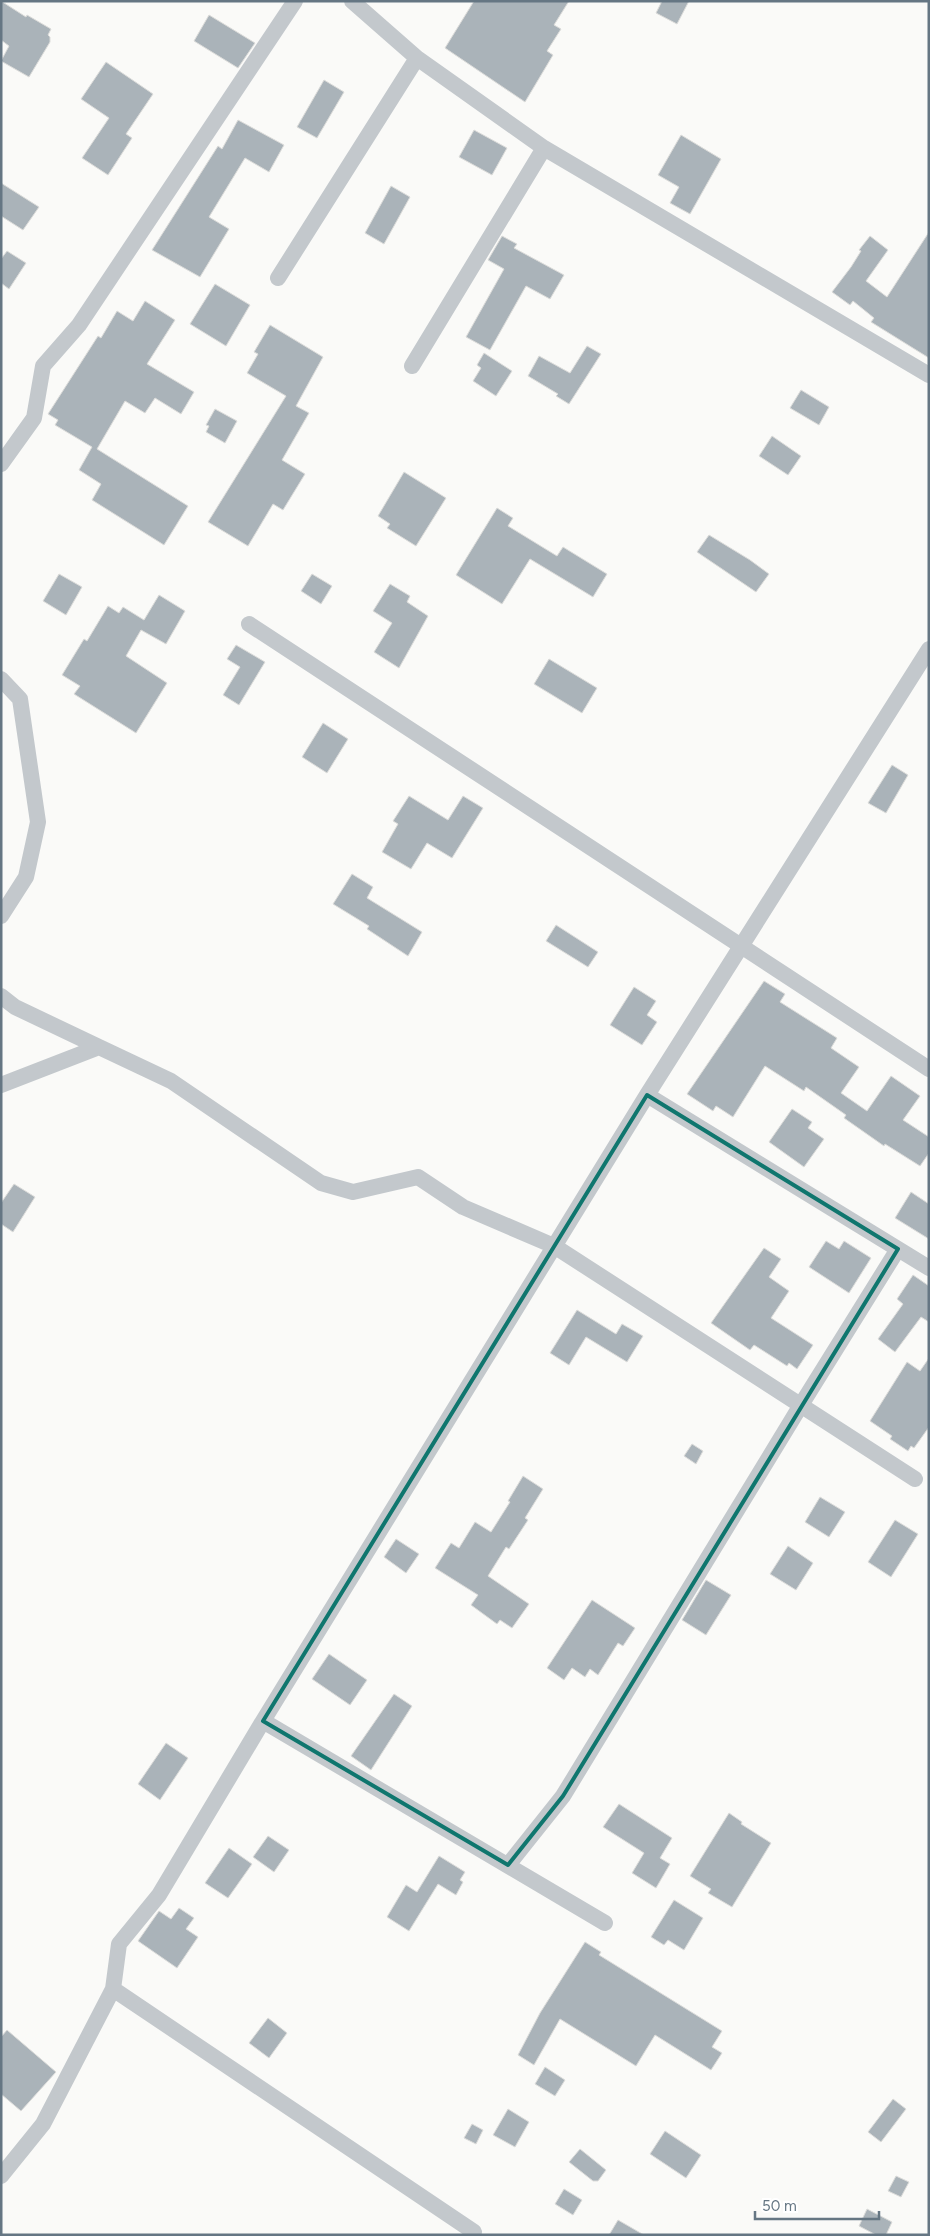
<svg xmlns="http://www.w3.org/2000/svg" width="930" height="2236" font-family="Figtree,sans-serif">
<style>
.building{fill:#aab3b9;stroke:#dcdcda}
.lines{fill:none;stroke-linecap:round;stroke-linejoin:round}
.street{stroke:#c3c8cc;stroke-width:16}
.marked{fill:none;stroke:#0f766e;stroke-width:4;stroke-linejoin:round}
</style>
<rect width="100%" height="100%" fill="#fafaf8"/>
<path class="building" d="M1,1l25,16 1,-2 24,14 -3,6 2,2v5l-21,35 -28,-16 8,-15 -8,-6z
M474,1h95l-15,24 7,4 -14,22 6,4 -28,47 -80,-54z
M662,1h27l-12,23 -21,-11z
M209,15l46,28 -17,25 -44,-27z
M106,62l47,32 -27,40 6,4 -24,37 -26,-17 27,-40 -28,-19z
M324,80l20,12 -27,46 -20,-11z
M238,120l46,25 -15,27 -24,-14 -36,59 20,12 -29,48 -48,-27 66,-104 4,3z
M474,130l33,18 -15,27 -33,-18z
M681,135l40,24 -31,55 -20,-11 9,-16 -21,-12z
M1,183l38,24 -16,23 -22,-14z
M391,186l19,11 -26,47 -19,-11z
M929,232v126l-58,-36 3,-4 -21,-17 -3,4 -18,-13 19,-25 10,-16 -2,-1 11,-14 18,14 -22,31 21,16z
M502,236l15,8 -3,4 50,27 -14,24 -24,-13 -36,64 -24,-13 38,-68 -16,-9z
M7,251l19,12 -17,26 -8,-6v-24z
M215,284l35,21 -24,41 -36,-22z
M145,301l30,19 -28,44 47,28 -13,22 -26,-16 -10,15 -20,-12 -28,48 91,57 -24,39 -72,-45 9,-16 -22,-14 13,-23 -37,-22 3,-5 -10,-6 50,-78 3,2 16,-27 16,10z
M270,325l53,32 -27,49 13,7 -27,47 23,14 -22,36 -10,-6 -25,42 -40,-24 78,-126 -39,-23 11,-19 -4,-2z
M587,346l14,8 -32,50 -13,-8 2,-2 -30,-18 11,-20 31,17z
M484,353l28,18 -16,25 -23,-15 8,-13 -4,-3z
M801,390l28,17 -10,18 -29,-17z
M215,409l22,12 -12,22 -19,-11 3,-6 -3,-1z
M772,436l29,20 -13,19 -29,-19z
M404,472l42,26 -30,48 -29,-18 3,-4 -12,-8z
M497,508l16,10 -5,8 49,30 6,-9 44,27 -14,23 -63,-38 -28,45 -46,-29z
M709,535l41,25 19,14 -13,18 -59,-40z
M59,574l23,13 -16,28 -23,-14z
M312,574l20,12 -11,18 -20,-13z
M390,584l20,12 -3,6 21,14 -29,52 -25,-16 18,-29 -19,-12z
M159,595l26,16 -19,33 -25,-14 -15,26 41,27 -31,50 -62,-39 6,-8 -18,-11 22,-36 3,2 21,-35 11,7 4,-6 21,13z
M236,645l29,17 -26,43 -16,-10 17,-28 -13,-8z
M549,659l48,29 -15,25 -48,-29z
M323,723l25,16 -21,34 -25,-16z
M892,765l16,10 -22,38 -18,-10z
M409,796l39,24 15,-24 20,12 -31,50 -25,-15 -16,26 -29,-17 16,-28 -5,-3z
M352,874l21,13 -6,11 55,34 -14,24 -41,-27 2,-3 -36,-22z
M556,925l42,27 -10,15 -42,-26z
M764,981l21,13 -5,8 57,36 -6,10 28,19 -18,26 26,18 24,-35 29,20 -17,24 26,17v16l-9,13 -35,-22 -1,2 -40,-28 2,-3 -40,-28 -2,4 -39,-25 -32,51 -17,-11 -3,5 -26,-17z
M634,987l22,14 -9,14 10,7 -15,23 -32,-20z
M792,1109l20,13 -4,6 16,11 -20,28 -35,-25z
M14,1184l21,13 -22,35 -12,-8v-21z
M911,1192l18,12v35l-34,-21z
M826,1241l13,8 5,-8 27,17 -22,35 -40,-26z
M764,1248l17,11 -12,18 20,14 -18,27 42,27 -16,24 -8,-6 -2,3 -33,-21 -4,5 -39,-27z
M913,1275l16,11v36l-8,-5 -26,35 -17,-13 25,-35 -6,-5z
M577,1310l39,24 6,-10 21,12 -16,26 -41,-25 -17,28 -19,-12z
M929,1358v69l-15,21 -3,-2 -3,5 -18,-12 2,-3 -22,-15 37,-59 13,9z
M692,1444l11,7 -7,13 -12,-8z
M523,1476l20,13 -18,29 3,2 -19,29 -3,-2 -18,29 41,28 -17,24 -12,-8 -3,4 -26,-19 7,-10 -43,-27 16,-25 8,5 16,-26 16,10 19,-30 -2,-1z
M820,1497l25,15 -16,25 -24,-15z
M895,1520l23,14 -27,43 -23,-15z
M396,1539l23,15 -13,19 -22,-16z
M788,1546l25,17 -17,27 -26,-16z
M706,1580l25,15 -25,40 -24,-15z
M592,1600l43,28 -12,18 -5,-3 -20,32 -8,-6 -5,8 -13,-9 -8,12 -17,-12z
M329,1654l38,26 -17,25 -38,-26z
M394,1694l18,12 -41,64 -20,-14z
M166,1743l22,15 -28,42 -22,-16z
M619,1804l53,34 -12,20 10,6 -14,24 -24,-15 12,-20 -41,-26z
M729,1813l13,9 -1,2 30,19 -39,64 -24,-14 3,-4 -21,-13z
M268,1836l21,14 -15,22 -21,-15z
M229,1848l23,16 -24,34 -23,-15z
M439,1856l26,16 -5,8 3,2 -7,13 -18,-11 -29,47 -22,-14 19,-32 11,7z
M674,1900l29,18 -19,32 -16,-10 -4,5 -13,-8z
M179,1908l15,10 -8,11 12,8 -21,31 -39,-27 21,-30 12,8z
M585,1942l16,10 -2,3 123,76 -10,16 10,6 -11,17 -56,-35 -19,31 -76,-47 -26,46 -16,-10 22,-42z
M268,2018l19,15 -18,25 -20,-15z
M7,2030l49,42 -35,39 -20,-17v-57z
M545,2067l20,13 -10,16 -20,-12z
M893,2099l13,10 -25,33 -13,-10z
M508,2109l21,13 -14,25 -22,-12z
M472,2124l11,6 -7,14 -12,-6z
M665,2131l36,24 -15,23 -36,-24z
M580,2149l26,21 -8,11h-5l-24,-19z
M896,2176l13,6 -8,15 -13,-6z
M564,2189l18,11 -9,15 -18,-11z
M867,2209l25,13 -6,13h-10l-17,-9z
M618,2220l26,15h-35z"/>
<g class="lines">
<path class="street" d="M352,1l65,57 127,90 385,227
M278,278l139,-220
M412,366l132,-218
M1,464l33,-46 9,-52 36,-41 216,-324
M249,624l680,445
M1,679l19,20 18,123 -12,55 -25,39
M1,996l14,11 84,40
M1,1085l98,-38 72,34 150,102 32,9 65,-15 45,30 91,39 361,233
M647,1095l282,173
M263,1721l342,202
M508,1865l55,-69 238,-391 97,-156
M1,2176l42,-52 70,-135
M474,2232l-361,-243 6,-45 40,-49 104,-174 384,-626 282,-446"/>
</g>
<path class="marked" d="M647,1095l251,154 -335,547 -55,69 -245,-144z"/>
<rect width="930" height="2236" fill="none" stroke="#657683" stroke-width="5"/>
<path d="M755 2211v8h124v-8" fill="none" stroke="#657683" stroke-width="2.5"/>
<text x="762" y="2211" font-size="15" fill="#657683" stroke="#ffffff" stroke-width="4" paint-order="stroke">50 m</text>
</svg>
